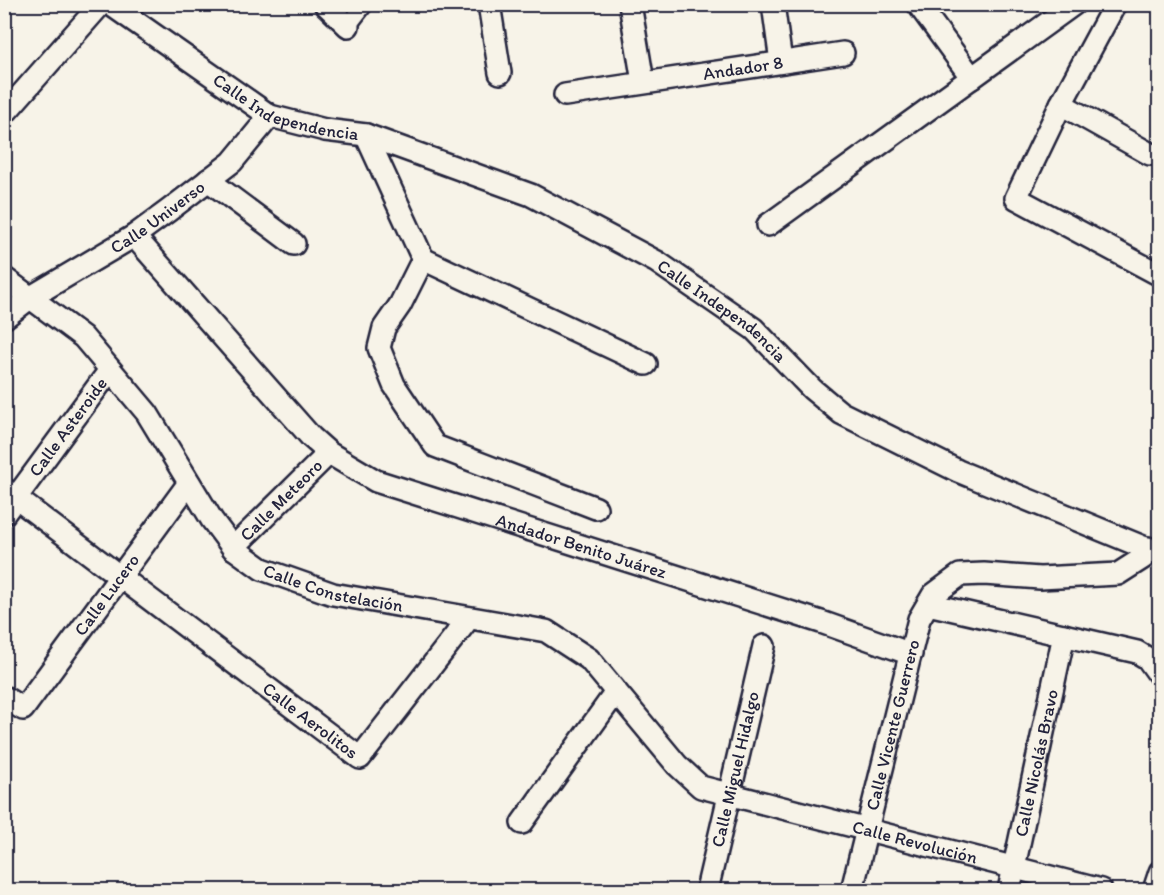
<svg xmlns="http://www.w3.org/2000/svg" width="1164" height="895" font-family="Itim,sans-serif">
<style>
.lines{fill:none;stroke-linecap:round;stroke-linejoin:round}
.pedestrian-casing{stroke:#22223b;stroke-width:20}
.minor-casing{stroke:#22223b;stroke-width:26}
.pedestrian{stroke:#f7f3e8;stroke-width:15}
.minor{stroke:#f7f3e8;stroke-width:21}
.labels{text-anchor:middle;dominant-baseline:central;stroke-width:6;stroke-linejoin:round;paint-order:stroke}
.street-label{font-size:18px;fill:#22223b;stroke:#f7f3e8}
</style>
<rect width="100%" height="100%" fill="#f7f3e8"/>
<filter id="ink" filterUnits="userSpaceOnUse"><feTurbulence type="fractalNoise" baseFrequency=".0167" numOctaves="2"/><feDisplacementMap in="SourceGraphic" scale="12" xChannelSelector="R" yChannelSelector="G"/><feConvolveMatrix kernelMatrix="1 2 1 2 8 2 1 2 1" color-interpolation-filters="sRGB"/></filter>
<g filter="url(#ink)">
<g class="lines">
<g class="pedestrian-casing">
<path id="pedestrian" d="M348,26l17,-22"/>
</g>
<g class="minor-casing">
<g id="minor">
<path id="s1" d="M110,4l160,112 55,14 41,5 165,60 126,67 97,67 58,60 29,24 117,58 202,83"/>
<path d="M325,4l23,22"/>
<path d="M489,4l11,69"/>
<path d="M630,4l13,78"/>
<path d="M773,4l8,58"/>
<path d="M918,4l54,74"/>
<path d="M1115,4l-54,100 -45,94 144,77"/>
<path id="s2" d="M565,95l278,-42"/>
<path d="M1061,104l89,50"/>
<path d="M4,114l97,-110"/>
<path d="M366,135l57,124 -23,46 -16,23 -5,20 15,37 41,61 161,62"/>
<path d="M208,180l86,64"/>
<path d="M768,225l306,-221"/>
<path id="s3" d="M134,236l177,201 18,16 47,28 445,141 90,32"/>
<path d="M423,259l223,105"/>
<path id="s4" d="M4,278l79,59 64,76 65,107 21,28 29,21 71,25 213,37 43,28 88,106 24,22 400,103"/>
<path id="s5" d="M4,318l27,-21 103,-61 34,-25 64,-49 38,-46"/>
<path id="s6" d="M4,489l356,269 109,-140"/>
<path id="s7" d="M4,514l106,-144"/>
<path id="s8" d="M233,548l96,-95"/>
<path d="M928,604l209,48 10,6 13,18"/>
<path id="s9" d="M4,697l19,12 166,-226"/>
<path d="M522,823l94,-131"/>
<path id="s10" d="M707,890l57,-244"/>
<path id="s11" d="M852,890l67,-271 14,-24 27,-20 24,-1 56,4 78,-4 25,-16 5,-10"/>
<path id="s12" d="M1009,890l55,-255"/>
<path d="M1154,890l6,-18"/>
</g>
</g>
<use href="#pedestrian" class="pedestrian"/>
<use href="#minor" class="minor"/>
</g>
</g>
<g class="labels">
<g class="street-label">
<text stroke="none"><textPath href="#s2" startOffset="180">Andador 8</textPath></text>
<text stroke="none"><textPath href="#s1" startOffset="207">Calle Independencia</textPath></text>
<text stroke="none"><textPath href="#s5" startOffset="184">Calle Universo</textPath></text>
<text stroke="none"><textPath href="#s1" startOffset="693">Calle Independencia</textPath></text>
<text stroke="none"><textPath href="#s7" startOffset="108">Calle Asteroide</textPath></text>
<text stroke="none"><textPath href="#s8" startOffset="68">Calle Meteoro</textPath></text>
<text stroke="none"><textPath href="#s3" startOffset="562">Andador Benito Juárez</textPath></text>
<text stroke="none"><textPath href="#s4" startOffset="468">Calle Constelación</textPath></text>
<text stroke="none"><textPath href="#s9" startOffset="164">Calle Lucero</textPath></text>
<text stroke="none"><textPath href="#s6" startOffset="384">Calle Aerolitos</textPath></text>
<text stroke="none"><textPath href="#s11" startOffset="170">Calle Vicente Guerrero</textPath></text>
<text stroke="none"><textPath href="#s12" startOffset="130">Calle Nicolás Bravo</textPath></text>
<text stroke="none"><textPath href="#s10" startOffset="124">Calle Miguel Hidalgo</textPath></text>
<text stroke="none"><textPath href="#s4" startOffset="1128">Calle Revolución</textPath></text>
</g>
</g>
<rect width="1164" height="895" fill="none" stroke="#f7f3e8" stroke-width="24"/>
<rect x="12" y="12" width="1140" height="871" fill="none" stroke="#22223b" stroke-width="2" filter="url(#ink)"/>
</svg>
